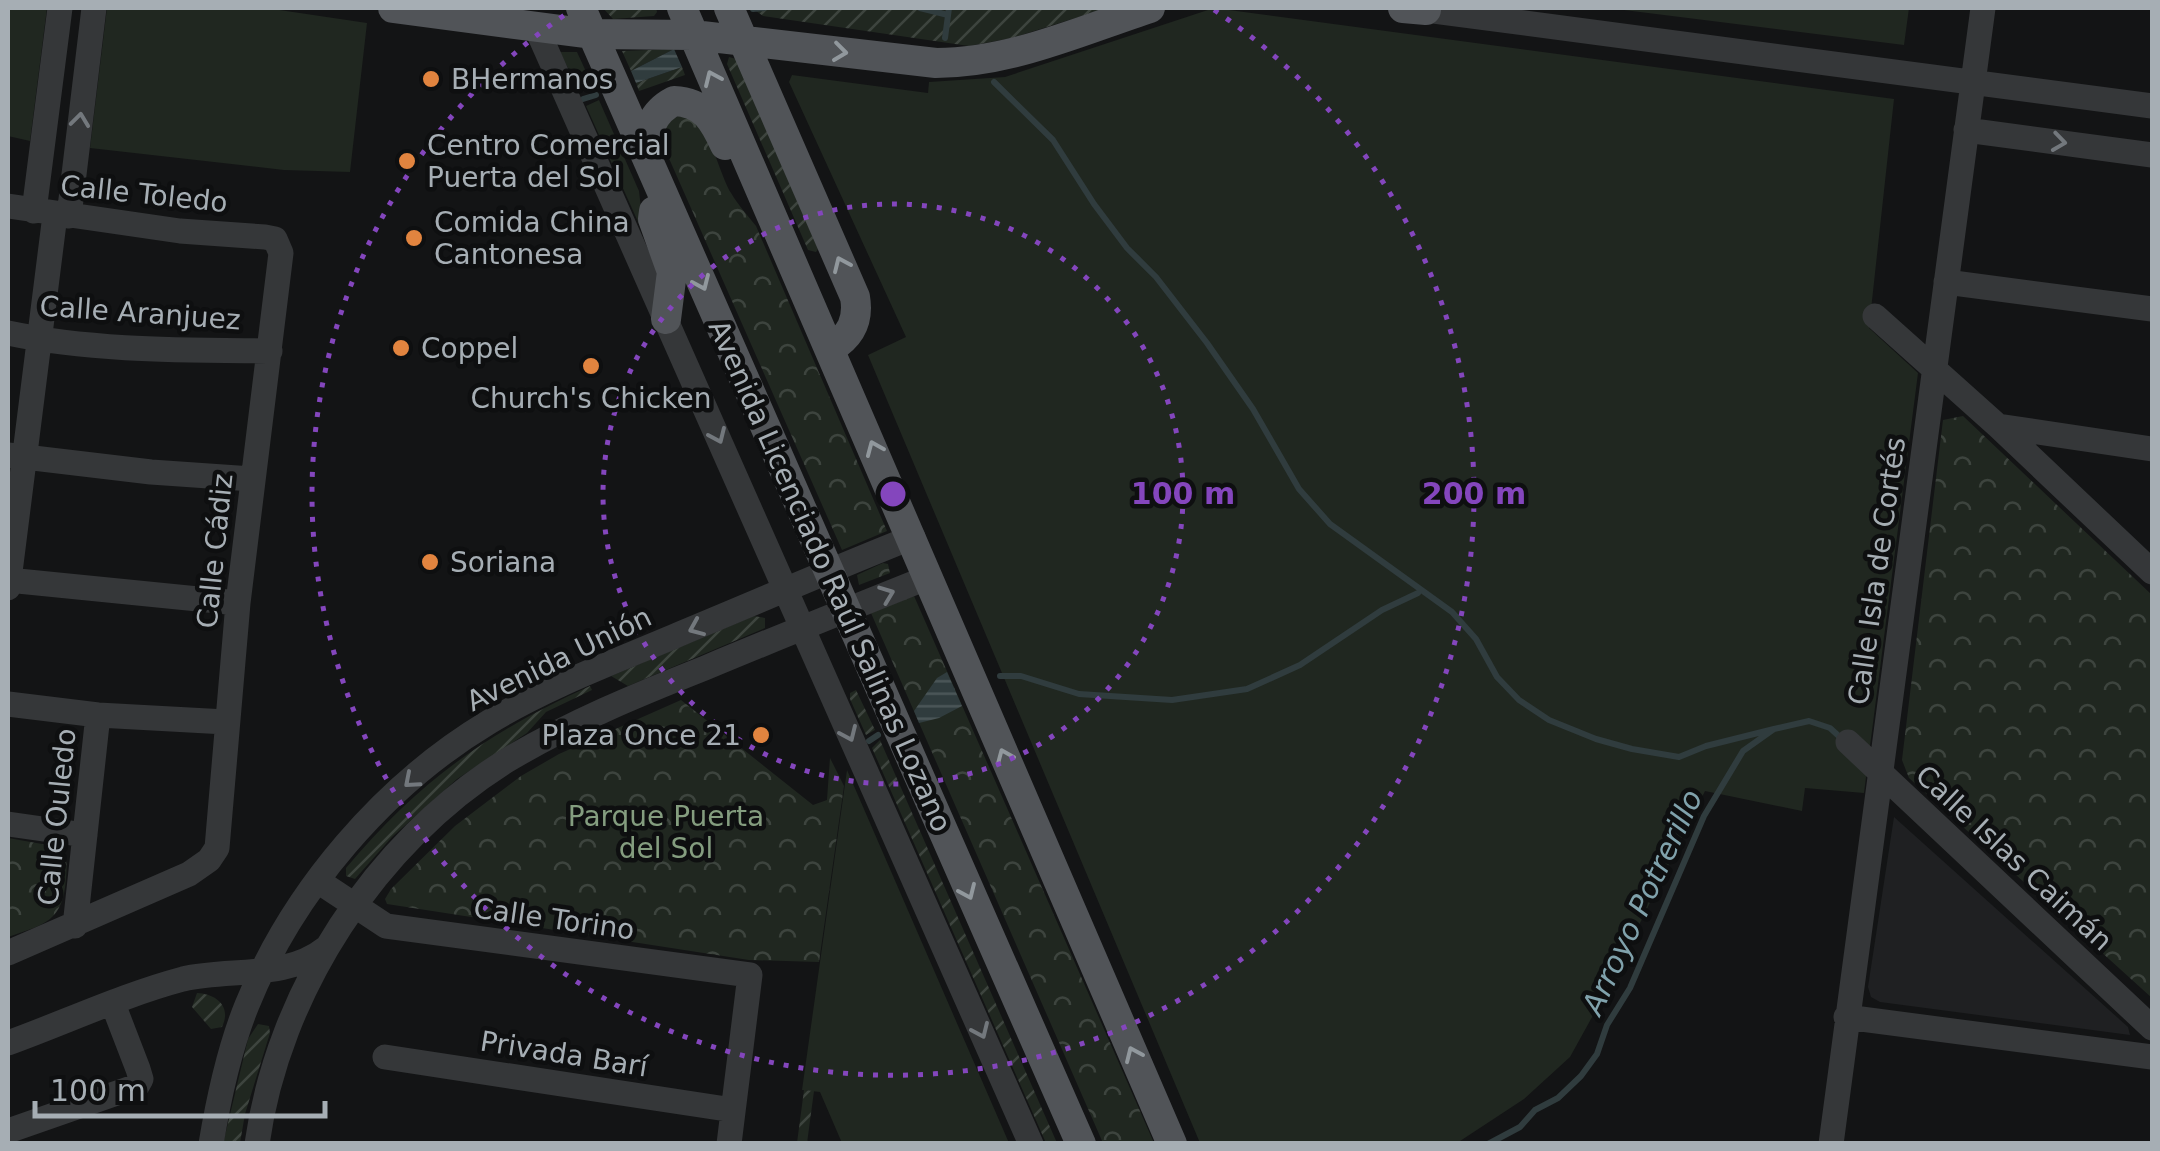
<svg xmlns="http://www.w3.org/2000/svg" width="2160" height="1151" font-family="'DejaVu Sans',sans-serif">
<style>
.built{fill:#1f2022}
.grass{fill:#202720}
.forest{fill:url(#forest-crowns)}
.garden{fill:url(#garden-furrows)}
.water{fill:url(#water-rules)}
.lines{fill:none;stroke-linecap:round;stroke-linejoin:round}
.stream{stroke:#303c3e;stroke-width:6}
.minor{stroke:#353739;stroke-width:25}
.major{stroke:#515458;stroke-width:30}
.oneway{stroke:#91989d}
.oneway2{stroke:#73787d}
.ring{fill:none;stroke:#8446bd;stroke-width:5;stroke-dasharray:5 10}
.poi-dot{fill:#e1843f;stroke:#0e0f10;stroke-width:4}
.labels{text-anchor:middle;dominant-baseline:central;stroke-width:9;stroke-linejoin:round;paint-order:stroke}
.poi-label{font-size:28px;fill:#a6aeb4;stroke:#0e0f10;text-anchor:start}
.street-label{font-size:28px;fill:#a6aeb4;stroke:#0e0f10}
.park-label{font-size:28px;fill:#849d7f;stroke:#0e0f10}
.water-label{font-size:30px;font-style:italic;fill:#80a2ac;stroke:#0e0f10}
.centre{fill:#8446bd;stroke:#0e0f10;stroke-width:5}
.ring-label{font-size:30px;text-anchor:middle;font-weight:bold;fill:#8446bd;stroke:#0e0f10;stroke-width:9;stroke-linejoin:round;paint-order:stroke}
</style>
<defs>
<pattern id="forest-crowns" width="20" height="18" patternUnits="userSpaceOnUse" patternTransform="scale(2.5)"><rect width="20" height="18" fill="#202720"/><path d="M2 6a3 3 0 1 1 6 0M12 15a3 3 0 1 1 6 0" fill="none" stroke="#3d443e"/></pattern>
<pattern id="garden-furrows" width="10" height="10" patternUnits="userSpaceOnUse" patternTransform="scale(2.5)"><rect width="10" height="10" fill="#202720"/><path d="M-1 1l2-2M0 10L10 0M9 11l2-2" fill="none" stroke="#3d443e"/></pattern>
<pattern id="water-rules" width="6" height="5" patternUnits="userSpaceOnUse" patternTransform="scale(2.5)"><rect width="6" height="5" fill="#303c3e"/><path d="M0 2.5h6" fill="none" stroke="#4b5658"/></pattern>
</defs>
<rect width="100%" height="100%" fill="#131415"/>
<path class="built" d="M1894,817l234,210 2,8 -250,-33 -9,-5 -3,-10z"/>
<path class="grass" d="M8,8h39l-17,133 -22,-5z
M107,8h159l101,15 -17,149 -66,-2 -194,-22z
M1214,8l680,91 -25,229 49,45 -54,420 -59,-5 -3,23 -97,-20 -98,199 -37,67 -46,42 -67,44h-257l-332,-788 38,-18 -117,-255 3,-7 136,18 1,-11 76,-5z
M1608,8h301l-5,37z
M560,52h17l17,37 -14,3z
M599,100l40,91 4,34 18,48 -75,-167z
M847,770l162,373h-167l-22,-51 -18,-2z"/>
<path class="forest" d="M677,116c33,0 40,54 54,77 7,12 17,23 25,33l131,305 -45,19 -182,-412 1,-8z
M1963,416l189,179v403l-243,-220 -7,-18 41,-340z
M883,563l5,1 2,9 -31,12 -2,-10z
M914,596l240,547h-51l-232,-530z
M681,700l132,105 14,-5 3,-42 14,28 -25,176 -70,-2 -362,-56 -2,-5 6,-10 64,-63 66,-50 38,-22z
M8,838l51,9c9,9 8,19 7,31 -3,44 -21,46 -58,59z"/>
<path class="garden" d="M603,8h53l1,4 -3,4 -41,3z
M752,8h355l-95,30 -43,8 -206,-30z
M674,49l-43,22 -9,-20z
M729,57l7,2 82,190 -2,3 -8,-2 -81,-186z
M682,67l3,8 -46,16 -3,-8z
M754,616l11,2v10l-137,58 -17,-10z
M590,686l2,4 -46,22 -19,21 -70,46 -65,58 -37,42 -9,-3v-8c73,-87 141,-135 244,-182z
M856,690l19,40 -9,5 -16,-36v-6z
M880,740l177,403h-11l-174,-395z
M197,993c19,1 35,13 25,34l-11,2 -19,-22z
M258,1024l11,2 1,7 -25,81 -5,29 -17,1 25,-105z
M804,1090l10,1 -7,52h-10z"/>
<path class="water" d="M674,49l8,18 -46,16 -5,-12z
M947,672l15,34 -23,12 -20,5 -5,-12 23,-33z"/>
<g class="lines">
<path class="stream" d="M920,8l28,7
M753,9l11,-1
M945,38l4,-30
M994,82l59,58 41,64 33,44 29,29 51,66 46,66 46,80 31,35 122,88 24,27 21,38 22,23 30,20 47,19 36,10 47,8 27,-11 68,-17
M583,99l13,-4
M1000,676h21l58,18 93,6 75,-11 53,-24 82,-55 36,-17
M869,741l9,-6
M1488,1144l32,-17 15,-17 23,-12 23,-22 16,-22 10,-29 23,-37 74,-172 39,-65 31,-22 35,-8 21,7 12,11"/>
<path class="minor" d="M1426,8v2l726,96
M536,27l495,1117
M1966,130l186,25
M8,206l172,25 85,6 10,2 6,14 -43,350 -21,245 -8,12 -20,14 -181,79
M34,211l26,-203
M69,216l25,-208
M1946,282l206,27
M1875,316l123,110 154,146
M8,333c85,18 175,17 262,18
M1998,426l154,23
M8,455l143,17 101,7
M8,580l230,23
M8,588l47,-373
M8,704l90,11 128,7
M1848,742l304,286
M8,824l77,11
M318,881l68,45 364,49 -21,169
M75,926l23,-211
M1846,1017l306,40
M8,1043c58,-21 115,-48 175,-64 47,-11 103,1 143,-31
M385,1057l348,53
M8,1131l129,-45 4,-7 -3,-10 -25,-65
M211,1144c8,-48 18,-95 36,-139 46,-114 137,-220 242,-283 61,-37 128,-61 193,-89 77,-32 153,-65 231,-96
M257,1144c21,-152 119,-302 249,-383 63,-38 131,-66 199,-93 74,-31 149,-61 224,-91
M1831,1144l152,-1136"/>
<path class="major" d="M393,8l199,26 101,1 243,28c74,0 144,-32 214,-55
M581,8l500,1136
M682,8l490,1136
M729,8l126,289c4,23 -4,39 -24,51
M1403,8l23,2
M646,154c2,-24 5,-41 28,-53 30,1 40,20 51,44
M654,211l-1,8 19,53 -6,47"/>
</g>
<defs><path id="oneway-chevron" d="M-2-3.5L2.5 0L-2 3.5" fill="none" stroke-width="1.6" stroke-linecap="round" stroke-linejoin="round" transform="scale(2.5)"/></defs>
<g class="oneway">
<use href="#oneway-chevron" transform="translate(840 52) rotate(7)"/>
<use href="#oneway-chevron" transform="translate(712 78) rotate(-114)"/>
<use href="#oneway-chevron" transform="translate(841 264) rotate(-114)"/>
<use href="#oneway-chevron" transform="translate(702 283) rotate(66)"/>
<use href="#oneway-chevron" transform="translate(874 448) rotate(-113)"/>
<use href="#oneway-chevron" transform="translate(1004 756) rotate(-113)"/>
<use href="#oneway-chevron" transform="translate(968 892) rotate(66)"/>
<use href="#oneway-chevron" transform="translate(1133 1054) rotate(-114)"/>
</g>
<g class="oneway2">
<use href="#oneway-chevron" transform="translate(80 120) rotate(-83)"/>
<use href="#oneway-chevron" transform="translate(2059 142) rotate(8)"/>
<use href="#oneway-chevron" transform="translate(718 436) rotate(66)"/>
<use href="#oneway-chevron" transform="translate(887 594) rotate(-21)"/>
<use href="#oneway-chevron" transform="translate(696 628) rotate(157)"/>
<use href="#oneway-chevron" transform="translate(849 734) rotate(66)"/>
<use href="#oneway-chevron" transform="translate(411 781) rotate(139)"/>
<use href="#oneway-chevron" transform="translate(981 1031) rotate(66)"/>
</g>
<g class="ring">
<circle cx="893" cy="494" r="290"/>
<path d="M1214 10A581 581 0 1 1 572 10"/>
</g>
<g class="poi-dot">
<circle cx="431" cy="79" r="10"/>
<circle cx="407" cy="161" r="10"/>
<circle cx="414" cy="238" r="10"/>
<circle cx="401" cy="348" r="10"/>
<circle cx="591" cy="366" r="10"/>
<circle cx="430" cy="562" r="10"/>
<circle cx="761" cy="735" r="10"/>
</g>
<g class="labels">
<g class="poi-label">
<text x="451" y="79">BHermanos</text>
<text x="427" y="145">Centro Comercial<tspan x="427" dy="32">Puerta del Sol</tspan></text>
<text x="434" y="222">Comida China<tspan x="434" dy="32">Cantonesa</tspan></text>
<text x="421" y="348">Coppel</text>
<text x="591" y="398" text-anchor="middle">Church's Chicken</text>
<text x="450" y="562">Soriana</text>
<text x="741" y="735" text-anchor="end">Plaza Once 21</text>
</g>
<g class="street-label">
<text transform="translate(144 194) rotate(6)">Calle Toledo</text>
<text transform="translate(140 313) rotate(4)">Calle Aranjuez</text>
<text transform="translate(215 551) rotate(-84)">Calle Cádiz</text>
<text transform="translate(1877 571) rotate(-82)">Calle Isla de Cortés</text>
<text transform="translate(830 576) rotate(66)">Avenida Licenciado Raúl Salinas Lozano</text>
<text transform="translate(559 659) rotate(-26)">Avenida Unión</text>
<text transform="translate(57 817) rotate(-84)">Calle Ouledo</text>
<text transform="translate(2014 858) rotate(43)">Calle Islas Caimán</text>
<text transform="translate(554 919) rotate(8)">Calle Torino</text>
<text transform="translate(564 1054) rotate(9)">Privada Barí</text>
</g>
<g class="park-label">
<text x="666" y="816">Parque Puerta<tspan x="666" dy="32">del Sol</tspan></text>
</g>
<g class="water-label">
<text transform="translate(1642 902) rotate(-65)">Arroyo Potrerillo</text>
</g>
</g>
<circle cx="893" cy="494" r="15" class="centre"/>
<g class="ring-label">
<text x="1183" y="504">100 m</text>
<text x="1474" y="504">200 m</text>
</g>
<rect width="2160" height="1151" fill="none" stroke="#a6aeb4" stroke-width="20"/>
<path d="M35 1101v15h290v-15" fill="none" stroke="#a6aeb4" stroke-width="5"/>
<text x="50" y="1101" font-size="30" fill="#a6aeb4" stroke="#0e0f10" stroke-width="8" paint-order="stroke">100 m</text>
</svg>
